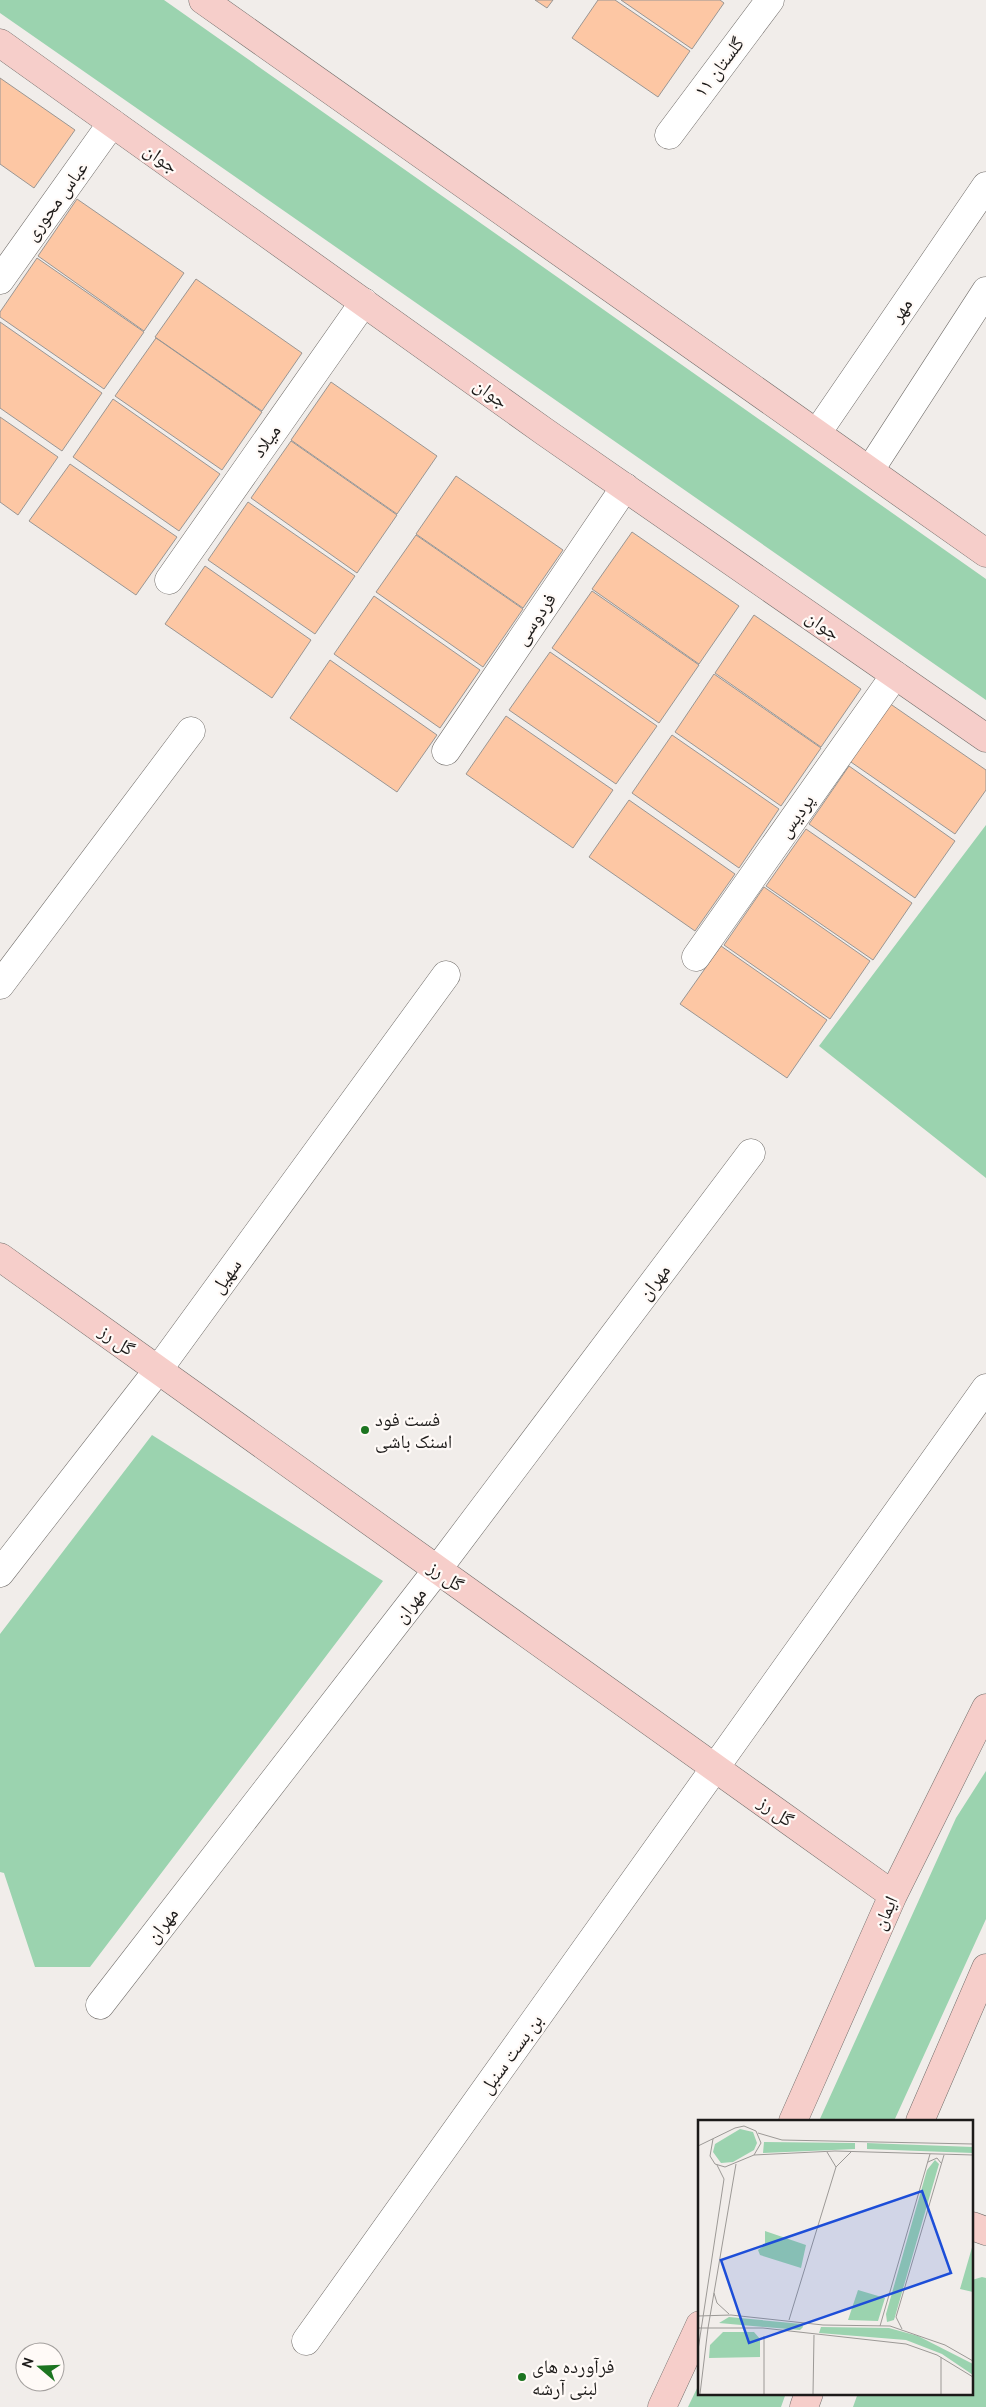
<svg xmlns="http://www.w3.org/2000/svg" width="986" height="2407" font-family="Cabin,'Noto Naskh Arabic',sans-serif">
<style>
.green{fill:#9bd3af}
.building{fill:#fdc7a4;stroke:#9a9693}
.lines{fill:none;stroke-linecap:round;stroke-linejoin:round}
.street-casing{stroke:#726e6b;stroke-width:29}
.secondary-casing{stroke:#726e6b;stroke-width:29}
.street{stroke:#fff;stroke-width:28}
.secondary{stroke:#f6ceca;stroke-width:28}
.poi-dot{fill:#1c7420;stroke:#fffaf7;stroke-width:2}
.labels{text-anchor:middle;dominant-baseline:central;stroke-width:4.5;stroke-linejoin:round;paint-order:stroke}
.street-label{font-size:19px;fill:#1c1a19;stroke:#fffaf7}
.poi-label{font-size:19px;fill:#1c1a19;stroke:#fffaf7;text-anchor:start}
.inset-road{fill:none;stroke:#9c9996;stroke-width:1}
.view{fill:#1d4ed8;fill-opacity:0.15;stroke:#1d4ed8;stroke-width:2.5}
.inset-edge{fill:none;stroke:#1c1a19;stroke-width:2.5}
</style>
<rect width="100%" height="100%" fill="#f1edea"/>
<path class="green" d="M0,0h164l822,579v121l-986,-687z
M986,825v353l-167,-132z
M152,1435l231,146 -293,386h-55l-31,-94 -4,-1v-238z
M986,1771v148l-92,202h-75l137,-303z
M982,2277l4,1v129h-133l5,-14h114v-113z
M700,2382v11h86l-5,14h-93z"/>
<path class="building" d="M535,0h18l-6,8z
M598,0h17l75,51 -32,46 -86,-59z
M621,0h99l4,3 -32,46z
M0,78l75,52 -41,58 -34,-24z
M77,199l107,74 -40,58 -106,-75z
M37,258l107,74 -40,57 -104,-72v-5z
M196,279l106,74 -40,58 -107,-74z
M0,322l102,71 -40,58 -62,-43z
M156,338l106,74 -40,58 -107,-74z
M331,382l106,74 -40,58 -106,-74z
M113,399l107,75 -41,57 -106,-74z
M0,417l58,40 -40,58 -18,-13z
M291,441l106,74 -40,58 -106,-75z
M70,464l107,73 -41,58 -107,-74z
M456,476l107,74 -40,58 -107,-74z
M248,502l107,74 -40,58 -107,-74z
M632,532l107,74 -40,58 -107,-75z
M416,535l107,74 -40,58 -107,-75z
M205,566l106,74 -39,58 -107,-74z
M592,591l107,74 -40,58 -107,-75z
M374,596l106,74 -40,58 -106,-74z
M754,615l107,74 -40,58 -106,-74z
M550,652l107,74 -41,58 -107,-74z
M330,660l107,75 -40,57 -107,-74z
M714,674l107,74 -40,58 -106,-74z
M889,703l97,67v20l-31,44 -107,-74z
M506,716l107,74 -40,58 -107,-74z
M672,735l107,74 -40,59 -107,-75z
M849,766l106,75 -40,57 -106,-74z
M629,800l106,74 -40,57 -106,-74z
M806,829l106,74 -39,57 -107,-74z
M764,887l106,74 -40,58 -106,-74z
M721,946l106,74 -40,58 -107,-74z"/>
<g class="lines">
<g class="street-casing">
<path id="street" d="M669,135l101,-135
M0,280l112,-157
M817,433l169,-247
M870,470l116,-179
M169,580l195,-278
M446,751l179,-264
M696,957l199,-282
M0,985l191,-254
M0,1573l158,-203 288,-395
M100,2005l337,-435 314,-417
M306,2341l680,-953"/>
</g>
<g class="secondary-casing">
<path id="secondary" d="M203,0l783,553
M0,43l545,389 441,306
M0,1257l893,638
M793,2121l100,-226 93,-187
M920,2121l66,-153
M972,2226l14,5
M662,2407l38,-82
M804,2407l5,-14"/>
</g>
<use href="#street" class="street"/>
<use href="#secondary" class="secondary"/>
</g>
<g class="poi-dot">
<circle cx="365" cy="1430" r="5"/>
<circle cx="522" cy="2377" r="5"/>
</g>
<g class="labels">
<g class="street-label">
<text transform="translate(719 67) rotate(-53)">گلستان ۱۱</text>
<text transform="translate(161 158) rotate(35)">جوان</text>
<text transform="translate(56 201) rotate(-54)">عباس محوری</text>
<text transform="translate(901 310) rotate(-56)">مهر</text>
<text transform="translate(491 393) rotate(36)">جوان</text>
<text transform="translate(266 441) rotate(-55)">میلاد</text>
<text transform="translate(535 619) rotate(-56)">فردوسی</text>
<text transform="translate(823 625) rotate(35)">جوان</text>
<text transform="translate(796 816) rotate(-55)">پردیس</text>
<text transform="translate(226 1276) rotate(-54)">سهیل</text>
<text transform="translate(654 1282) rotate(-53)">مهران</text>
<text transform="translate(117 1340) rotate(36)">گل رز</text>
<text transform="translate(446 1576) rotate(35)">گل رز</text>
<text transform="translate(410 1605) rotate(-52)">مهران</text>
<text transform="translate(776 1811) rotate(36)">گل رز</text>
<text transform="translate(885 1913) rotate(-66)">ایمان</text>
<text transform="translate(162 1925) rotate(-52)">مهران</text>
<text transform="translate(511 2054) rotate(-54)">بن بست سنبل</text>
</g>
<g class="poi-label">
<text x="375" y="1419">فست فود<tspan x="375" dy="22">اسنک باشی</tspan></text>
<text x="532" y="2366">فرآورده های<tspan x="532" dy="22">لبنی آرشه</tspan></text>
</g>
</g>
<g transform="translate(698 2120)">
<rect width="275" height="275" fill="#f1edea"/>
<path d="M42,9l13,3 4,11 -3,7 -21,12 -12,1 -8,-11 2,-8zM66,22l91,1v6l-92,4zM169,23l106,4v6l-106,-4zM237,40l4,4 -45,156 -7,2 -1,-8 41,-144zM67,111l41,14 -5,23 -41,-13 -2,-5 7,-5zM275,124v48l-13,-3zM160,170l27,8 -7,23 -30,-1zM31,197l73,7 1,3 -3,3 -81,-7zM123,207l68,1 29,8 55,28v11l-31,-21 -36,-14 -87,-7zM25,212h31l6,7v18l-51,1 1,-13z" fill="#9bd3af"/>
<path class="inset-road" d="M60,13l24,7 191,4M0,26l37,-18 9,-2 12,5 5,12 -7,12 -29,12 -10,-3 -5,-8 3,-17M129,32l9,15M56,35l81,-4 138,4M230,42l9,-4 4,5M16,173l3,10 12,11M0,196l33,-1 92,10 67,1 55,19 28,16M91,200l47,-153 15,-15M182,206l50,-172M0,208h65l143,16 31,11 36,22M204,209l-6,-12 48,-162M66,216v58M0,230l26,-171 -7,-14M243,237v37M2,274l8,-66 28,-164M115,274l1,-59"/>
<path class="view" d="M224,71l29,82 -202,70 -28,-83z"/>
<rect width="275" height="275" class="inset-edge"/>
</g>
<g transform="translate(40 2367) rotate(289)"><circle r="24" fill="#fffaf7" stroke="#a4a09e"/>
<path d="M0-4L9 19L0 12L-9 19Z" fill="#1c7420"/>
<text y="-8" font-size="14" font-weight="bold" text-anchor="middle" fill="#1c1a19">N</text>
</g>
</svg>
